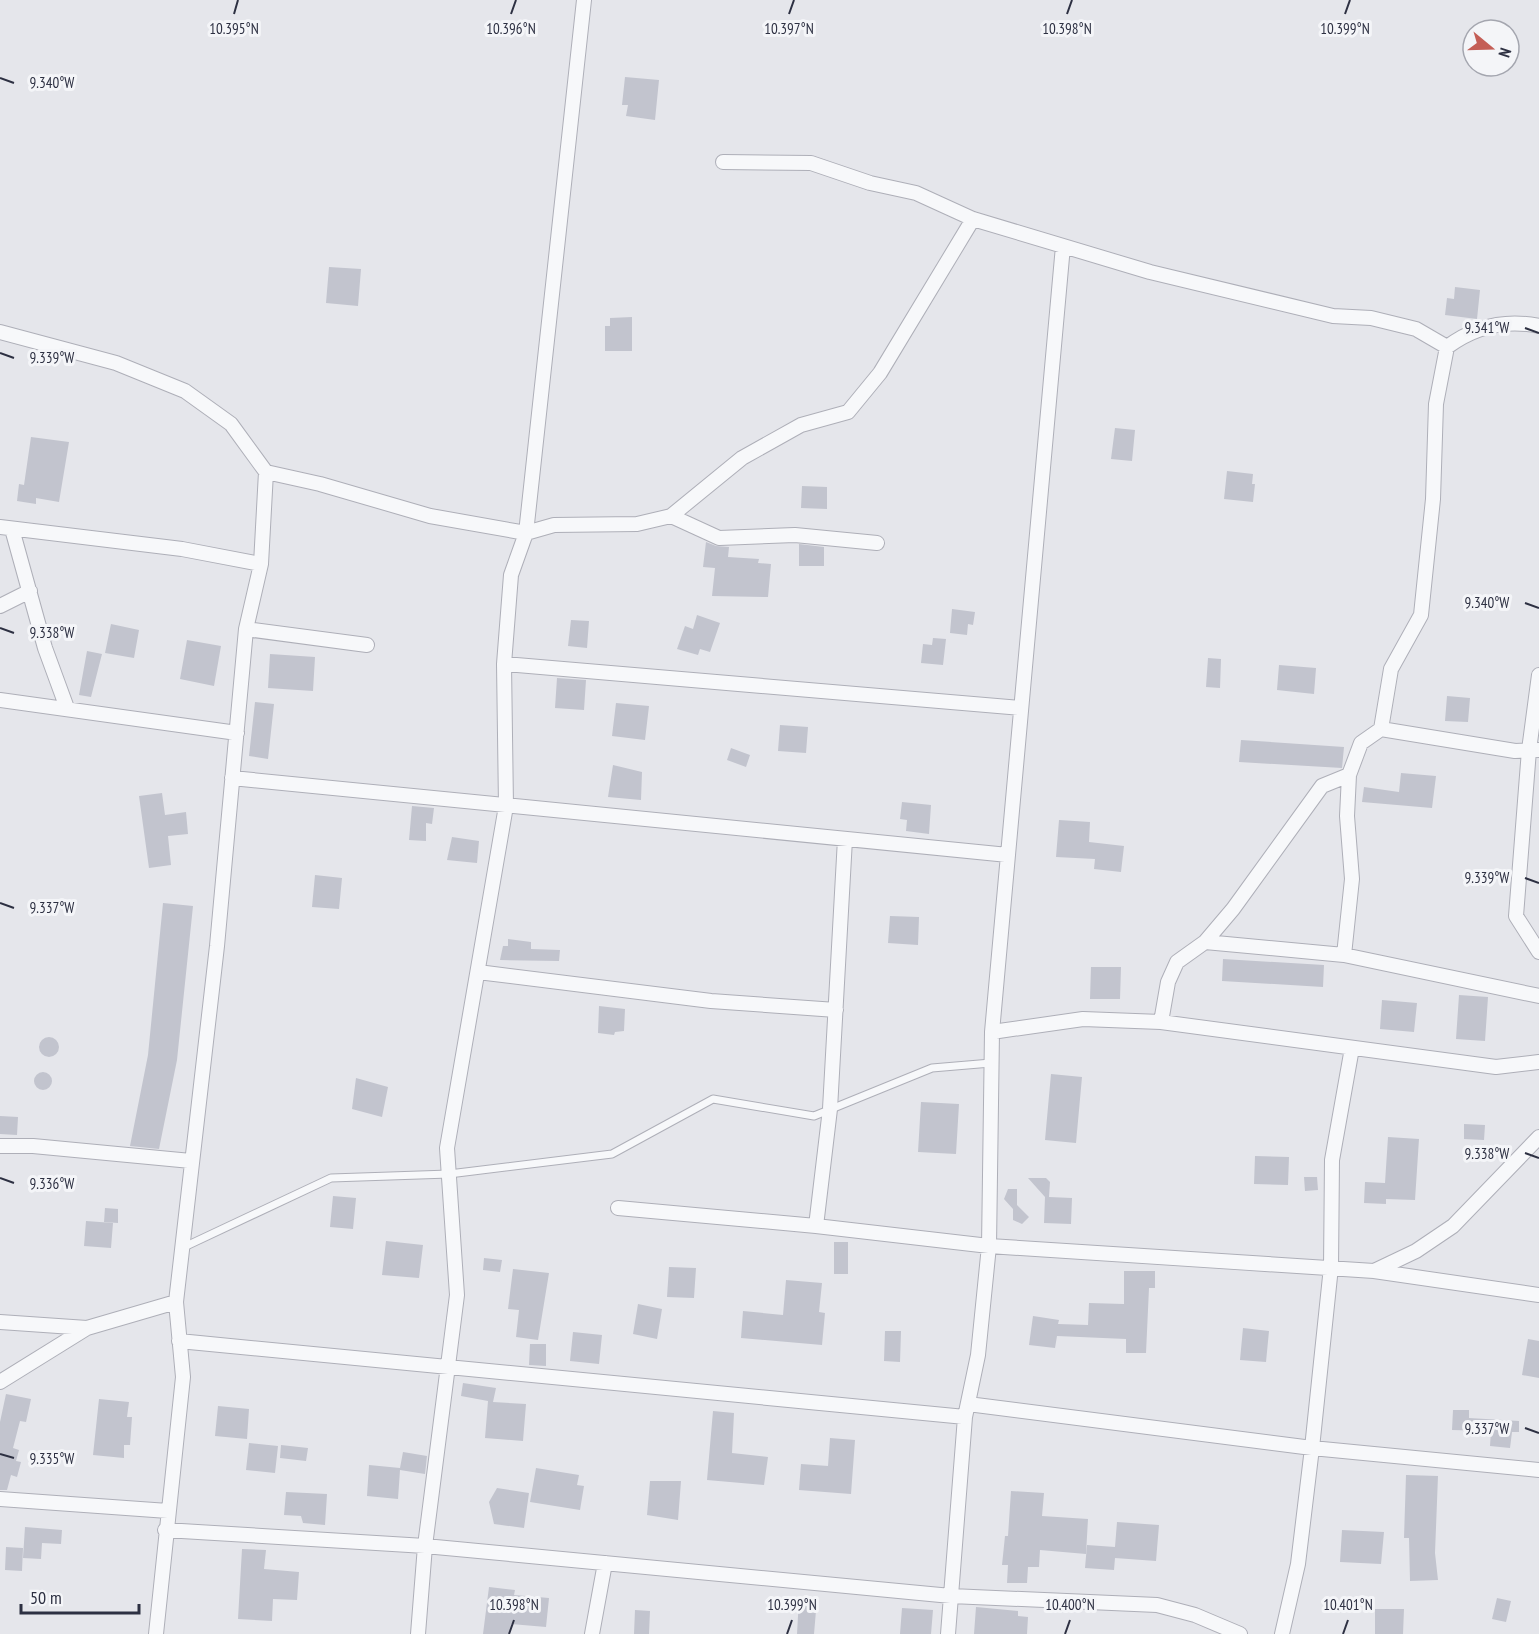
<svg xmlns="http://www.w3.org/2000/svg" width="1539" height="1634" font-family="'PT Sans Narrow',sans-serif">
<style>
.building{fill:#c2c4ce}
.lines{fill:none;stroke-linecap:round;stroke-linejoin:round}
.service-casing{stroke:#aeafb8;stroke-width:9}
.minor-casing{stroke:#aeafb8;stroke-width:16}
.service{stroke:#f7f8fa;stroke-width:7}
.minor{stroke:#f7f8fa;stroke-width:14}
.ticks{fill:none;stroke:#2d3042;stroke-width:2}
.ticks-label{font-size:15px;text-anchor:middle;fill:#2d3042;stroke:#f4f5f8;stroke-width:6;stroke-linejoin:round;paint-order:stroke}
</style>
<rect width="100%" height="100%" fill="#e5e6eb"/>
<path class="building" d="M625,77l34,3 -4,40 -29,-4 2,-11h-6z
M329,267l32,2 -3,37 -32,-3z
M1455,287l25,3 -3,29 -32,-4 2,-17 7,1z
M632,317v34h-27v-25h5v-8z
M1115,428l20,2 -3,31 -21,-2z
M31,437l38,5 -10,60 -23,-4v6l-19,-3 2,-17 5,1z
M1227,471l26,3 -1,10h3l-2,18 -29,-3z
M802,486l25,1v22l-26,-1z
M706,542l10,4 13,1 -1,10 31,2 -1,4 13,1 -3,33 -56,-1 3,-28 -12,-1z
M799,544l25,3v19h-25z
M952,609l23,3 -2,13 -5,-1 -1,11 -17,-2z
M697,615l23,8 -10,29 -10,-3 -2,6 -21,-6 8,-23 8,3z
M571,620l18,1 -2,27 -19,-2z
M111,624l28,6 -5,28 -29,-5z
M933,638l13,1 -3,26 -22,-2 2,-19 9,1z
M187,640l34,6 -7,40 -34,-7z
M87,651l15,3 -11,43 -12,-2z
M270,654l45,3 -2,34 -45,-3z
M1208,658l13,1 -1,29 -14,-1z
M1279,665l37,3 -2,26 -37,-4z
M557,678l29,2 -2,30 -29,-2z
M1447,696l23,2 -2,24 -23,-1z
M255,702l19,2 -6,55 -19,-3z
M616,703l33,3 -4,34 -33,-4z
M780,725l28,2 -2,26 -28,-2z
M1241,740l103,7 -2,21 -103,-6z
M731,748l19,7 -4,12 -19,-7z
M613,765l29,7 -1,28 -33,-3z
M1401,773l35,3 -4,32 -70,-6 2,-15 35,5z
M162,793l3,22 21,-3 2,22 -20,2 3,29 -22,3 -10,-72z
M902,802l29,3 -2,29 -23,-3 1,-11 -7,-1z
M412,806l22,2 -2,16 -6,-1v18l-17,-1z
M1059,820l31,2 -1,20 35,4 -3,26 -27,-3 1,-10 -39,-2z
M452,837l27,4 -2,22 -30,-3z
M315,875l27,3 -3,31 -27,-2z
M163,903l30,3 -16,154 -18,89 -29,-3 18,-91z
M890,916l29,1 -1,28 -30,-2z
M508,939l23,3v7l29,1 -1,11 -59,-1 3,-14h5z
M1223,959l101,6 -1,22 -101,-6z
M1091,967h30l-1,32h-30z
M1459,995l29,2 -3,44 -29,-2z
M1382,1000l35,3 -3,29 -34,-3z
M599,1006l26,3 -1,22 -9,1 -1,3 -16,-2z
M39 1047a10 10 0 1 1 20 0a10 10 0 1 1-20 0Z
M34 1081a9 9 0 1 1 18 0a9 9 0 1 1-18 0Z
M1051,1074l31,3 -6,66 -31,-3z
M356,1078l32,9 -6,30 -30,-8z
M921,1102l38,2 -3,50 -38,-2z
M0,1116l18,1 -1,18 -17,-1z
M1464,1124l21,1 -1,15 -20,-1z
M1388,1137l31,2 -4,61 -29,-1v5l-22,-1 1,-21 20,1z
M1255,1156l34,1 -1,28 -34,-1z
M1304,1177h13l1,13 -13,1z
M1028,1178h18l4,4 -1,15 23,1 -1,26 -27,-1 1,-26z
M1008,1189h9v16l12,12 -7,7 -9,-4v-11l-9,-10z
M333,1196l23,2 -3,31 -23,-2z
M105,1208l13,1v14l-14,-1z
M86,1221l27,2 -2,25 -27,-2z
M386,1241l37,4 -4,33 -37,-3z
M834,1242h14v32h-14z
M484,1258l18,2 -2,12 -17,-2z
M669,1267l27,1 -2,30 -27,-1z
M513,1269l36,4 -11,67 -22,-3 3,-27 -11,-1z
M1124,1271h31v17h-6l-3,65h-20v-14l-69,-3 -2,12 -26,-3 4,-29 26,4 -1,4 30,1 1,-22 35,1z
M786,1280l36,3 -3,29 6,1 -3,32 -81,-7 2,-27 40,4z
M638,1304l24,5 -5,30 -24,-5z
M1243,1328l26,3 -3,31 -26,-2z
M885,1331h16l-1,31 -16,-1z
M573,1332l29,3 -3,29 -29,-3z
M1528,1339l11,2v37l-17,-3z
M530,1344h16v22l-17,-1z
M463,1383l33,5 -3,14 33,2 -3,37 -38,-3 3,-37 -27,-5z
M6,1394l25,5 -5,23 -6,-1 -7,27 6,2 -3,11 5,1 -4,15 -6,-2 -4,15h-7v-68z
M99,1399l30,3 -2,15h5l-2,28h-6v13l-31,-3z
M218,1406l31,3 -2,30 -32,-3z
M1453,1410h16v8l50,3v11h-7l-2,16 -20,-2 1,-15 -39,-1z
M713,1411l21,2 -2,40 36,4 -4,28 -57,-5z
M830,1438l25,2 -4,54 -52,-4 2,-26 27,2z
M249,1443l29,3 -3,27 -29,-3z
M281,1445l27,3 -2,13 -26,-3z
M403,1452l24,4 -2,18 -25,-4 -2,29 -31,-3 2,-31 31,3z
M536,1468l43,7 -2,10 7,1 -4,24 -50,-8z
M1406,1475l32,1 -3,77 3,27 -28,1 -1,-43h-5z
M650,1481h31l-3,39 -31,-5z
M497,1488l32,5 -5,35 -30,-4 -5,-22z
M1011,1491l33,2 -2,23 46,3 -2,35 -46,-4 -1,17h-11l-1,16h-20l1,-18h-6l3,-29h3z
M286,1492l41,2 -2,31 -22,-2 -2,-7 -17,-1z
M1117,1522l42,3 -3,36 -41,-3 -1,12 -29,-2 2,-23 28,2z
M25,1527l37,3 -1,14 -19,-1 -1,16 -18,-1z
M1342,1530l42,2 -3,32 -41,-2z
M6,1547l17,1 -1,23 -17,-1z
M242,1549l24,1 -2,19 35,3 -2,28 -24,-1 -1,22 -34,-2z
M489,1587l26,3 -1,5 35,3 -3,29 -35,-3 -1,10h-27z
M799,1598l18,1 -3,35h-17z
M1497,1598l14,3 -5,21 -14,-3z
M976,1607l42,4v5l10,1 -1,17h-53z
M902,1608l31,2 -2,24h-31z
M1375,1609h29l-1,25h-28z
M635,1610l15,1 -1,23h-15z"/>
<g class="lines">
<g class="service-casing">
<path id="service" d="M182,1248l149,-70 118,-4 163,-20 101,-55 101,17 118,-48 59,-5"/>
</g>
<g class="minor-casing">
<path id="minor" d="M723,162l88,1 59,20 46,10 57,26 177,53 183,44 38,2 45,11 31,18
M0,332l116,31 69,28 46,33 35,48 -5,92 -15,65 -29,317 -41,356 7,75 -27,257
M266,472l54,12 110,32 96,17 58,-533
M671,516l48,22 76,-3 82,8
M0,527l182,22 79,15
M12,529l33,119 22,60
M0,606l30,-15
M246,629l121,16
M504,664l517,44
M1539,675l-10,75 -13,166 23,36
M0,700l237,33
M1381,729l10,-60 30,-54 12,-116 3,-95 11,-57c27,-20 58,-28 92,-21
M232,778l776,77
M1205,942l139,13 195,41
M1344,955l8,-76 -5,-63 2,-41
M478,972l233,29 125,9
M1161,1022l7,-40 9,-20 28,-20 28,-33 89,-123 27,-11 12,-32 20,-14 134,22 24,-1
M992,1032l91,-13 78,3 335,45 43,-5
M0,1146h33l158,15
M618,1208l198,18 173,20 385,25 165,24
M816,1226l14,-117 15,-270
M1374,1271l42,-20 37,-25 86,-89
M0,1322l87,6 89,-26
M179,1341l786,76
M0,1382l87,-54
M968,1404l344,44 227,22
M0,1499l168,12
M165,1530l260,16 526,50 206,9 38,10 45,19
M418,1634l7,-88 32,-251 -10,-147 59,-342 -2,-142 7,-89 15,-42 28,-8 83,-1 34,-8 71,-58 59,-33 47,-13 32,-39 93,-154
M592,1634l13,-71
M948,1634l17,-217 13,-62 11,-109 3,-214 71,-786
M1282,1634l16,-70 14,-116 19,-181 1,-107 20,-112"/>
</g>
<use href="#service" class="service"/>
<use href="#minor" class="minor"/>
</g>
<path class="ticks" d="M234,14l4,-14M511,14l5,-14M789,14l5,-14M1067,14l5,-14M1345,14l5,-14M0,78l14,5M1525,328l14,5M0,353l14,5M1525,603l14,5M0,628l14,5M1525,878l14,5M0,903l14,5M1525,1153l14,5M0,1178l14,5M1525,1428l14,5M0,1454l14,4M509,1634l5,-14M787,1634l5,-14M1065,1634l5,-14M1343,1634l5,-14"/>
<g class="ticks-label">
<text x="234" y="34">10.395°N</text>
<text x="511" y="34">10.396°N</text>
<text x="789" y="34">10.397°N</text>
<text x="1067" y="34">10.398°N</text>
<text x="1345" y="34">10.399°N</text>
<text x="52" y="88">9.340°W</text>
<text x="1487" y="333">9.341°W</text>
<text x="52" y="363">9.339°W</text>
<text x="1487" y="608">9.340°W</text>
<text x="52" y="638">9.338°W</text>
<text x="1487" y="883">9.339°W</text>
<text x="52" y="913">9.337°W</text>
<text x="1487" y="1159">9.338°W</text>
<text x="52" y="1189">9.336°W</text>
<text x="1487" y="1434">9.337°W</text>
<text x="52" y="1464">9.335°W</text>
<text x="514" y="1610">10.398°N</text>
<text x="792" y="1610">10.399°N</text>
<text x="1070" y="1610">10.400°N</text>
<text x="1348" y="1610">10.401°N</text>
</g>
<g transform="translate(1491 48) rotate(109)"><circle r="28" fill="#f4f5f8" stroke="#a4a6af" stroke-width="1.5"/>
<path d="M0-4.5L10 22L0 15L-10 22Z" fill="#c45e56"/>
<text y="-9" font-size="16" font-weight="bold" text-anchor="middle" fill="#2d3042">N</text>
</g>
<path d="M21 1604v9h118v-9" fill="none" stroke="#2d3042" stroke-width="3"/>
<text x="30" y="1604" font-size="18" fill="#2d3042" stroke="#f4f5f8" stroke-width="4.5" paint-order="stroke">50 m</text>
</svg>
